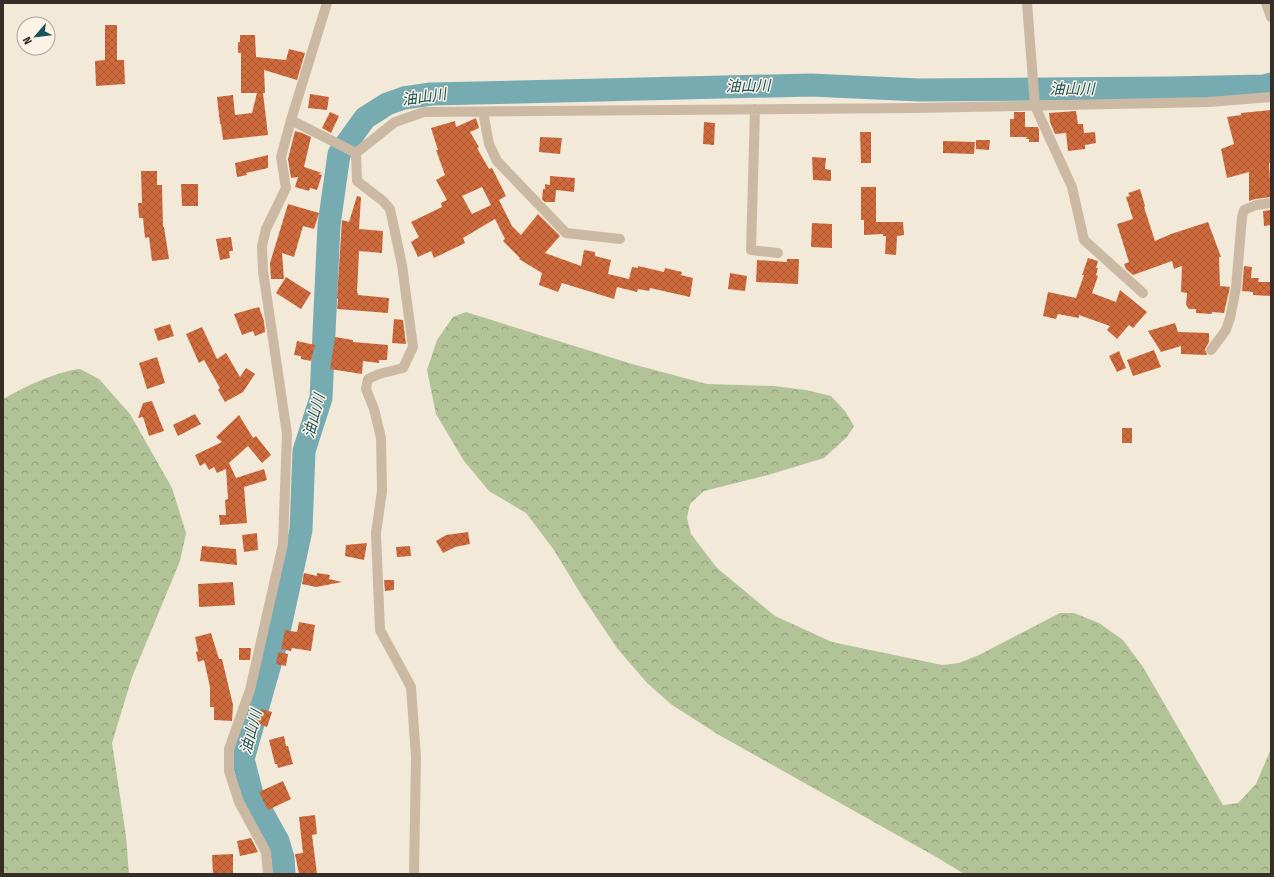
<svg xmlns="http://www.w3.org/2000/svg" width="1274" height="877" font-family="'Fira Sans Condensed','Noto Sans JP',sans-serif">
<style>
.forest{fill:url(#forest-crowns)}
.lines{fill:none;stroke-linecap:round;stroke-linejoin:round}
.river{stroke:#76abb2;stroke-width:23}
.building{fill:url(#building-cross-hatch);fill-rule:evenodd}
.minor{stroke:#ccb9a4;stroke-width:10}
.labels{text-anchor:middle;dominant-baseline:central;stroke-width:3;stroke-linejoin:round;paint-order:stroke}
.water-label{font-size:15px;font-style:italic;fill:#19525b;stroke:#fbf3e6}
</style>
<defs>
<pattern id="forest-crowns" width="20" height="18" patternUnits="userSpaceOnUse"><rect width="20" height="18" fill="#b2c398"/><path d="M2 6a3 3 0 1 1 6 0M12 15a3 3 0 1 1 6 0" fill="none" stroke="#929f7c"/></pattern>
<pattern id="building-cross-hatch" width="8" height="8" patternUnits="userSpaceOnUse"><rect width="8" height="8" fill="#ce6a3c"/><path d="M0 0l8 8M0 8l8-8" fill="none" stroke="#a85832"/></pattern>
</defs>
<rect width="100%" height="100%" fill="#f3e9d9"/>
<path class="forest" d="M466,312l166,52 75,20 67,2 32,4 25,6 14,15 9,15 -7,11 -23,21 -56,17 -64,16 -14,13 -3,14 4,16 26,34 58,48 57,26 110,23 17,-2 20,-8 81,-42h14l25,10 24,17 20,27 80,138 15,-2 18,-19 15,-35v125h-307l-26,-16 -219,-123 -47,-30 -25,-22 -30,-35 -35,-52 -28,-46 -28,-37 -37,-22 -25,-30 -28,-47 -9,-44 10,-30 16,-23z
M80,369l19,10 31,35 42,74 14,45 -6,28 -48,116 -20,66 14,93 3,38h-126v-475c24,-13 51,-27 77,-30z"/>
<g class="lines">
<path class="river" d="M284,874l-1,-16 -5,-17 -26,-47 -9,-35 35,-123 23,-106 3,-79 17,-53 8,-173 10,-71 26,-36 22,-14 17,-6 27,-4 380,-9 108,5 250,-2 96,-2 6,-2"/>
</g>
<path class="building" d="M105,25h12v35h7l1,24 -29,2 -1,-25 10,-1z
M240,35h15l1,22 30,3 3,-11 16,4 -8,27 -33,-10 1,23h-2l5,42 -45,5 -2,-16h-1l-3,-27 16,-2 2,20 17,-2 5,-20h-16v-40h-3v-11h2z
M310,94l19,3 -2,13 -19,-2z
M1271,110v52l-2,1 2,34 -16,2 -6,2v-29l-22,6 -6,-29 13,-5 -7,-27 14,-2v-2z
M1076,111l2,13h5l1,9 11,-1 1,11 -11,2v4l-17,2 -2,-18 -11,1 -5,-12 -1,-9z
M330,112l9,4 -8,17 -9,-5z
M1014,112h11v15h13l1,3v12h-10v-3h-3l1,-2h-17v-18h4z
M476,118l3,10 -9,4 9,15 -2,1 12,21 3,-1 14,28 -7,4 13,26 9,9 17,-21 22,22 -15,17 36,13 3,-16 11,2v4l16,4 -3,14 21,5 3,-12 6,1v-2l26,6 1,-4 17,4 -1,3 12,3 -3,19 -40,-9 -1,3 -11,-2 -1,3 -20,-5 -3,12 -52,-16 -4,9 -19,-7 3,-12 -23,-14 1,-1 -17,-17 2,-2 -10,-20 -32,19 2,5 -31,15 -3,-7 -13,6 -7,-15 8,-5 -8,-15 31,-15 -1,-4 6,-3 -11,-20 9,-5 -9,-25h2l-7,-22 24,-7 1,6zM482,187l9,18 -19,9 -10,-18z
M704,122l11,1 -1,22 -11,-1z
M295,131l7,2 9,4 -7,30 18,6 -4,1 4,1 -5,15 -7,-2 -1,3 -14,-4 3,-10 -7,1 -3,-19z
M860,132h11v31h-10z
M540,137l22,1 -2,16 -21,-2z
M976,140h14l-1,10 -13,-1z
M943,141l32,1 -1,12 -31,-1z
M268,155v13l-22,5 1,2 -10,2 -2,-14z
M812,157l14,1 -1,11 6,1v11l-18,-1z
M141,171h16v14h5l1,42h1l5,32 -17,2 -3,-24 -4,1 -2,-20h-4l-1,-15h4z
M550,176l25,2 -1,14 -18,-2 -1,12h-10l-3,-3 1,-10h2v-5l5,1z
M181,184h17v22h-16z
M861,187h15v35h27l1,13 -7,1 -1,19 -11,-1 1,-18h-3v-2l-19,1v-15h-3z
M1140,189l5,17 -1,1 11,34 16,-7 37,-12 13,35h-2l1,29 10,1 -6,26 -12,-1v2l-16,-1v-4h-7l-3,-4 1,-12 -6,-1 1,-26 -8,3 -2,-8 -39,14 -7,-6 -2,-5 5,-2 -12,-38 16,-5 -7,-22 4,-1 -2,-3z
M357,196l4,1 -2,32 24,2 -1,22 -23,-2 -2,42h1v2l31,3 -1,15 -51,-4 1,-10 -1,-1 5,-78 7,2z
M288,204l31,9 -5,16 -11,-3 -9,31 -12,-4 2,26h-13l-1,-16z
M1271,210v15l-7,1 -1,-15z
M812,223l20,1v24l-21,-1z
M231,237l2,14h-4l1,7 -10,2 -4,-21z
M1088,258l10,3 -2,7h2l-2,7 2,1 -6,17 24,9 4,-12 27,22 -14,16 -4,-3 -12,14 -10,-9 3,-4 -31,-11v3l-21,-4 -2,5 -13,-3 5,-24 28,6 8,-23h-2z
M787,259h12l-1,25 -42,-2 1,-22 30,2z
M1244,266l8,1 -1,11h8l-1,4h13v14l-18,-1v-3l-11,-1z
M730,273l17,3 -2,15 -17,-2z
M286,277l25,16 -10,16 -25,-16z
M259,307l5,14 1,11 -10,4 -2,-5 -11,4 -8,-21z
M394,319l9,1 3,24 -14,-1z
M1175,323l3,9 31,1v9l-4,7 2,6 -26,-1v-8l-20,6 -13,-21z
M170,324l4,12 -16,5 -4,-12z
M202,327l15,32 9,-6 14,24 6,-9 9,6 -12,18 -18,10 -7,-12 2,-2 -16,-28 -5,3 -13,-29z
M335,337l18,3v2l35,3 -1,15h-8v3l-16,-2 -1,13 -32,-5z
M297,341l18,4 -4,16 -10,-2v-3l-7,-1z
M1154,350l7,17 -28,9 -6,-16z
M1119,351l7,17 -9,4 -8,-16z
M157,357l8,26 -18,6 -8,-26z
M152,401l12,30 -15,5 -6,-19 -5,1 5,-15z
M195,414l6,10 -23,12 -5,-11z
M239,415l14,23 3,-2 15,19 -9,8 -14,-17 -19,17 7,15 28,-9 3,11 -23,7 3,36 -27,2 -1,-10h7l-1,-15 3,-1 -2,-30 -9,4 -3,-6 -5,3 -4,-7 -5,3 -5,-11 27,-13 -6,-5z
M1122,428h10v15h-10z
M468,532l2,12 -15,3 -12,6 -7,-12 10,-6z
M257,533l1,17 -14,2 -2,-17z
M367,543l-3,17 -19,-4 1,-11z
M202,546l34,3 1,16 -37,-4z
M410,546l1,10 -14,1 -1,-10z
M304,573l13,3v-3l13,2 -1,4 13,3 -26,5 -14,-3z
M384,580h10v10l-9,1z
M233,582l2,23 -36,2 -1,-23z
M299,622l16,3 -4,26 -19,-3 -1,3 -10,-2 4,-19 12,2z
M211,633l8,26h3l11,46 -1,16 -18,-1v-13h-4v-20l-6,-27 -6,2 -2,-10 2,-1 -3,-14z
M239,648h12l-1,12h-11z
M278,652l10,2 -2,12 -10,-2z
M261,709l11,3 -5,15 -11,-4z
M284,736l2,10h2l5,18 -15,4 -1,-4h-2l-6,-24z
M283,781l8,18 -23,11 -9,-18z
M315,815l2,19 -5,1 5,39h-18l-4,-20 8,-1 -4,-36z
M251,838l7,14 -18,4 -3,-15z
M233,854v20h-20l-1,-19z"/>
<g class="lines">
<path class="minor" d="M1027,3l8,103 37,81 12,53 59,53
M1266,3l5,14
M755,109l-4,141 27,3
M483,112l6,32 8,17 69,72 54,6
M291,120l65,33
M356,153l39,-31 29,-10 492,-4 293,-6 62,-5
M356,153l1,28 26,20 7,8 12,56 11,82 -10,21 -24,6 -11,5 -2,10 8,20 7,29 1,53 -6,42 4,97 31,57 5,70 -2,117
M1211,350l15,-20 4,-12 6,-30 6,-71 2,-7 12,-5 15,-2
M268,874l-2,-22 -27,-50 -10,-31v-22l21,-59 33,-146 4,-110 -24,-163 -1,-25 4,-17 20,-41 -5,-31 10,-37 36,-117"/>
</g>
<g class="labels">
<g class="water-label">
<text transform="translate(748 86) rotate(-1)">油山川</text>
<text x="1072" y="89">油山川</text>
<text transform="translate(424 97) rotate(-8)">油山川</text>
<text transform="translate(314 416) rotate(-75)">油山川</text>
<text transform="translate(251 732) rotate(-75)">油山川</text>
</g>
</g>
<rect width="1274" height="877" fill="none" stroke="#372d27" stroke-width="8"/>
<g transform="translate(36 36) rotate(242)"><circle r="19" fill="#fbf3e6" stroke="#ada49a"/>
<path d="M0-3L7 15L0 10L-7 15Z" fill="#19525b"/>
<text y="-6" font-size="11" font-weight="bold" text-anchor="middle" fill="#372d27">N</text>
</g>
</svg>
